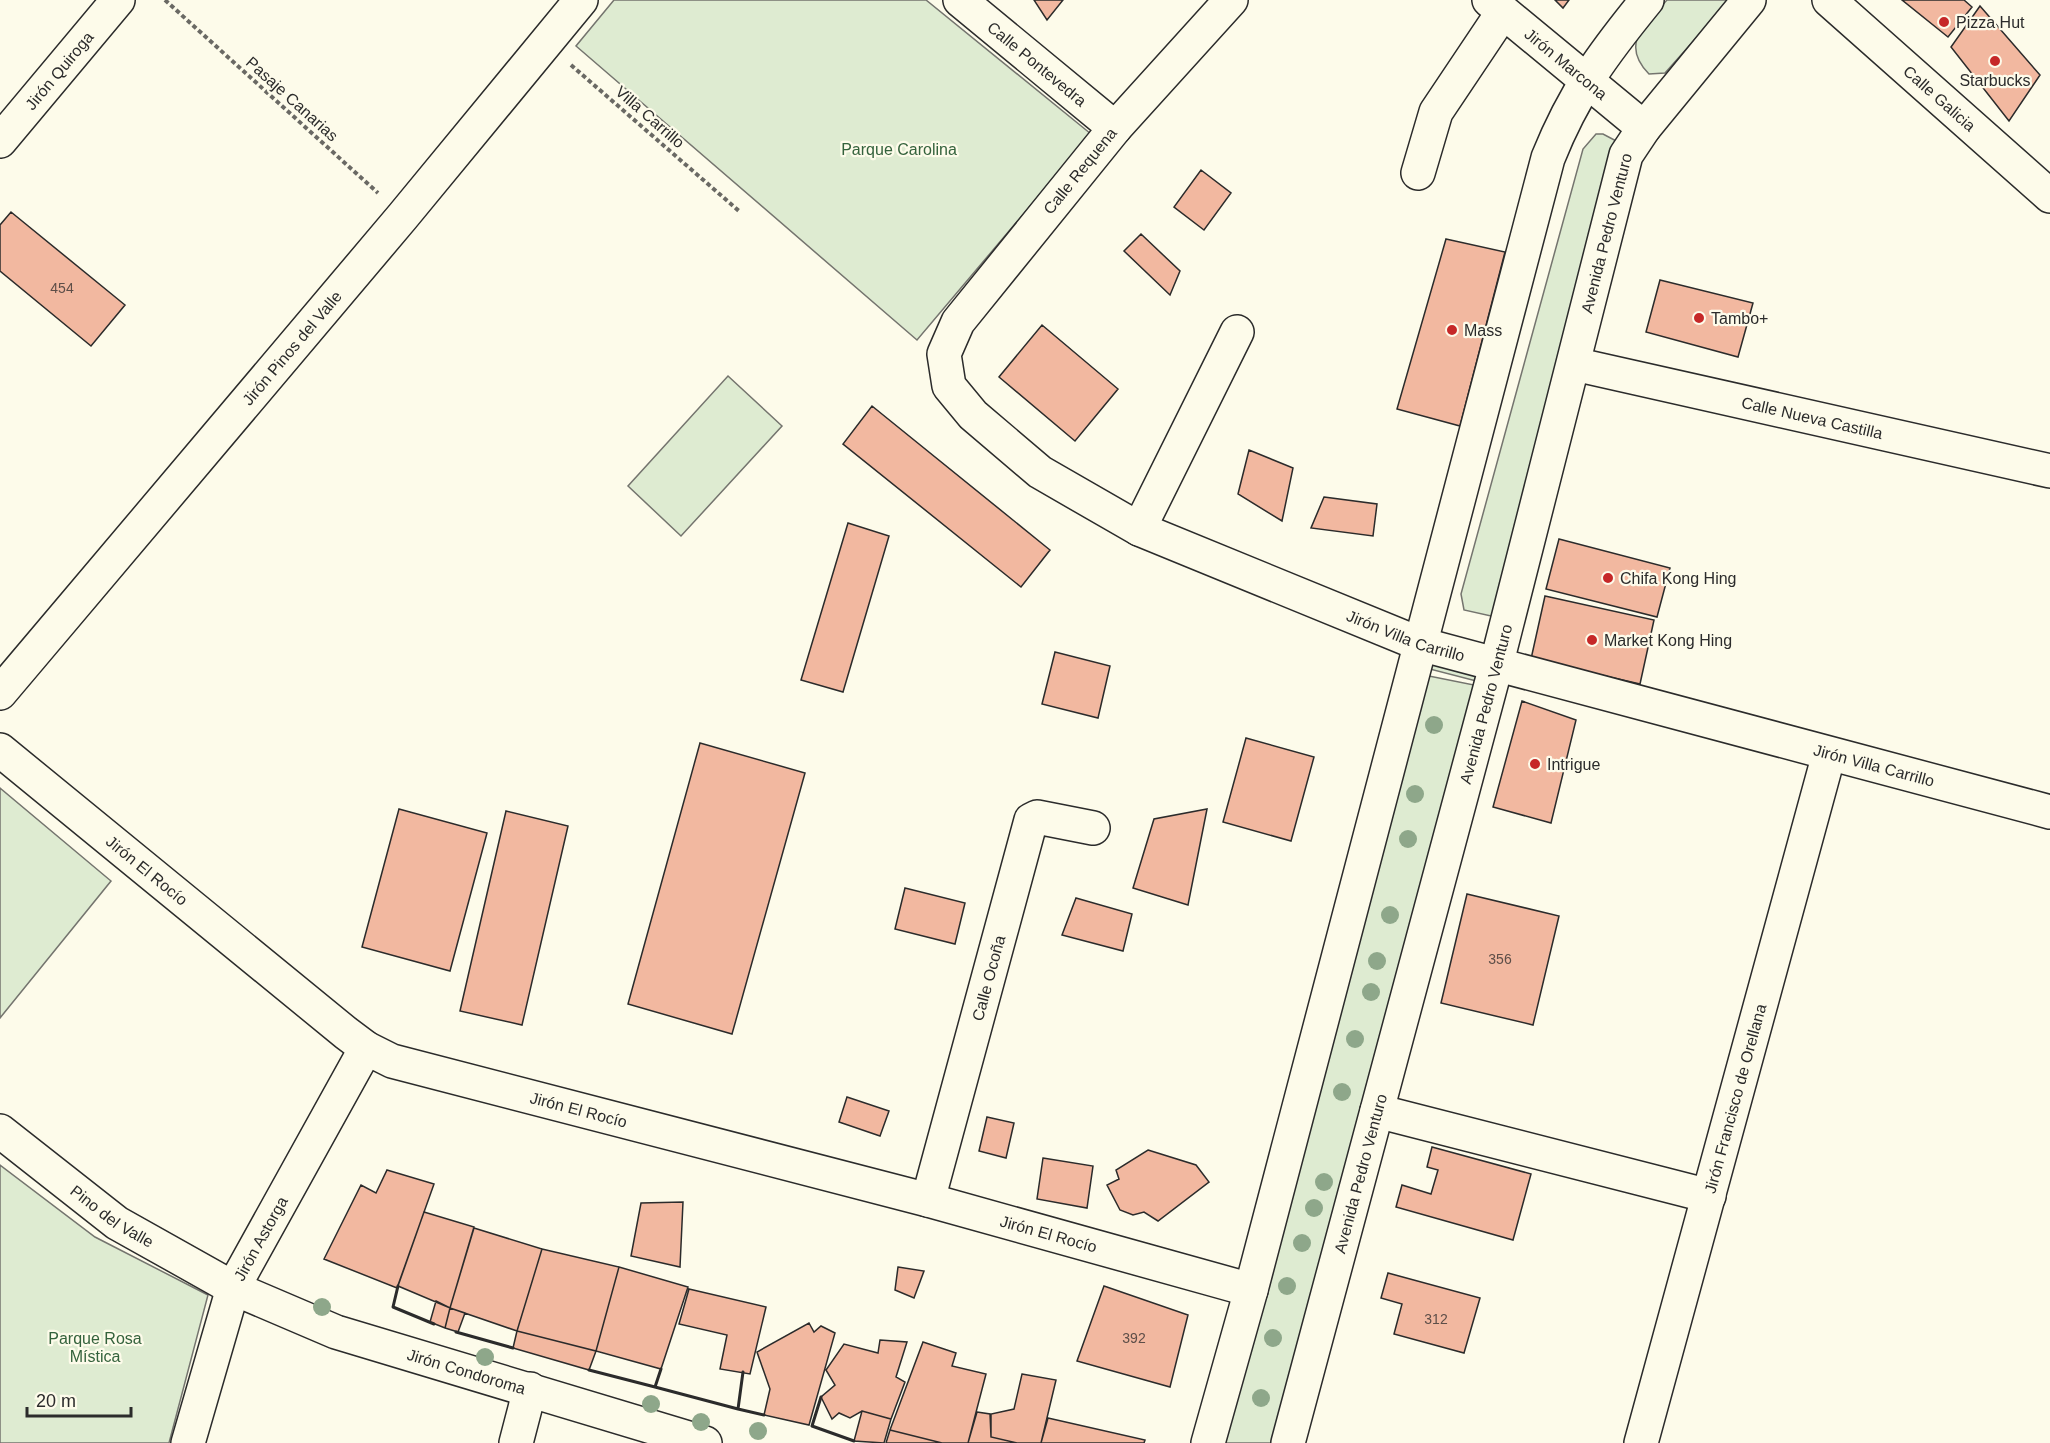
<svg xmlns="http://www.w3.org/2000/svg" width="2050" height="1443" font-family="Helvetica,sans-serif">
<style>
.green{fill:#deebd1;stroke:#74746e;stroke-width:1.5}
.building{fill:#f2b8a0;stroke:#2b2b2b;stroke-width:1.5}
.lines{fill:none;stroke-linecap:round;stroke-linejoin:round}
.minor-casing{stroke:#2b2b2b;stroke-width:36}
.major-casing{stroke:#2b2b2b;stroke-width:36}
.path{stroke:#6a6964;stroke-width:4;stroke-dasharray:4.5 3;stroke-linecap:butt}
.minor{stroke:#fdfbea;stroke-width:33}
.major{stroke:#fdfbea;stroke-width:33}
.wall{stroke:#2b2b2b;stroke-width:3}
.tree{fill:#8ea78a}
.poi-dot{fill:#c62828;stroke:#fdfbea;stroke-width:2}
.labels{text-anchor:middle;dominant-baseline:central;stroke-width:4.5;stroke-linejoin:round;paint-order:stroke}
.number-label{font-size:14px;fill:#5d4e48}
.poi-label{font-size:16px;fill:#2b2b2b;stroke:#fdfbea;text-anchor:start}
.street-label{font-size:16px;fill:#2b2b2b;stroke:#fdfbea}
.park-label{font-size:16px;fill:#34623c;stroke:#fdfbea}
</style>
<rect width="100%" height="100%" fill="#fdfbea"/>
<path class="green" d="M614,0h312l165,134 -174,206 -341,-294z
M1667,0h63l-65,73 -16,1c-30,-31 -3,-50 18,-74z
M1596,134h7l17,9 -119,467 -10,6 -27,-6 -3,-16 122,-445z
M728,376l54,50 -101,110 -53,-50z
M1429,662l42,3 13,18 -62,-16z
M1419,674l65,13 -206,756h-62z
M0,788l111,93 -111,137z
M0,1165l95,72 113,58 -39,148h-169z"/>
<path class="building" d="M1034,0h29l-16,20z
M1555,0h14l-6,8z
M1902,0h62l8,7 -24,30z
M1980,6l60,69 -31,46 -58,-74z
M1201,170l30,23 -27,37 -30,-23z
M11,212l114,93 -34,41 -91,-75v-46z
M1141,234l39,37 -10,24 -46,-44z
M1446,239l59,13 -45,174 -63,-17z
M1660,280l93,23 -15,54 -92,-25z
M1042,325l76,64 -43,52 -76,-64z
M872,406l178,144 -29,37 -178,-143z
M1249,450l44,18 -11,53 -44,-27z
M1324,497l53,7 -4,32 -62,-8z
M848,523l41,13 -46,156 -42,-12z
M1559,539l111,29 -13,49 -111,-28z
M1545,596l109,24 -14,64 -109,-25z
M1055,652l55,14 -12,52 -56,-14z
M1522,701l54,19 -25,103 -58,-16z
M1246,738l68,19 -23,84 -68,-19z
M700,743l105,30 -73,261 -104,-30z
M399,809l88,24 -37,138 -88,-24z
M1207,809l-19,96 -55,-17 21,-69z
M506,811l62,15 -46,199 -62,-14z
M905,888l60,15 -10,41 -60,-15z
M1467,894l92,22 -26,109 -92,-22z
M1076,898l56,16 -9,37 -61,-16z
M847,1097l42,14 -9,25 -41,-14z
M987,1117l27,6 -8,35 -27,-7z
M1432,1147l99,27 -18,66 -117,-33 6,-22 29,9 7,-24 -11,-3z
M1148,1150l48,15 13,17 -51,39 -14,-9 -11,3 -13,-5 -13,-25 12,-6 -3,-9z
M1043,1158l50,8 -6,42 -50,-9z
M387,1170l47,14 -37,104 -73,-29 37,-74 15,8z
M683,1202l-3,65 -49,-11 10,-53z
M424,1212l50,15 -24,81 -52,-22z
M474,1228l68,21 -25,82 -67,-23z
M542,1249l77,18 -23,84 -79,-20z
M619,1267l69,20 -27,82 -65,-18z
M898,1267l26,4 -10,27 -19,-8z
M1388,1273l92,25 -16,55 -70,-19 8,-30 -21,-6z
M1104,1286l84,29 -18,72 -93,-26z
M689,1289l77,18 -16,67 -30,-5 7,-34 -48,-11z
M436,1301l14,7 -5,20 -15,-6z
M450,1308l15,5 -7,19 -13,-4z
M809,1323l5,9 7,-6 14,7 -26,92 -45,-10 6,-26 -13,-37z
M517,1331l79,20 -7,19 -76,-22z
M880,1340l27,2 -11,35 9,5 -14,37 -29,-8 -12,7 -11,-5 -7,6 -11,-22 14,-12 -9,-15 18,-26 34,9z
M923,1342l33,11 -4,13 34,8 -18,69h-26l-52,-13z
M1022,1374l34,6 -15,63h-24l-26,-6v-23l23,-5z
M862,1411l29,8 -7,24 -30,-2z
M977,1412l13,2 1,23 26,6h-49z
M1048,1418l97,22 -1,3h-103z
M890,1430l52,13h-56z"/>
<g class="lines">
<g class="minor-casing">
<g id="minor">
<path id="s1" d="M960,0l155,128"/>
<path id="s2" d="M1231,0l-116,128 -157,194 -14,32 5,32 24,29 67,57 99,57 281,115 630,168"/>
<path id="s3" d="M1489,0l155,128"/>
<path id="s4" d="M1829,0l221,196"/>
<path id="s5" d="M0,141l118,-141"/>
<path d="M1418,173l18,-61 67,-100"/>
<path id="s6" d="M1574,364l476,107"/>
<path d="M1139,529l98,-197"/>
<path id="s7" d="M0,693l403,-477 178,-216"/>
<path id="s8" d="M0,750l346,283 20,15 26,13 536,139 323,90"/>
<path d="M1377,1111l332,85"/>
<path id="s9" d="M0,1131l117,92 116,65 103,44 369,111"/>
<path id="s10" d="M928,1200l103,-380 6,-3 56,11"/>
<path id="s11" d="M188,1443l45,-155 133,-240"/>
<path d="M516,1443l14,-54"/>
<path id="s12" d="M1641,1443l188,-689"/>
</g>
</g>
<g class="major-casing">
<g id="major">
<path d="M1208,1443l43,-153 297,-1132c26,-65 55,-104 99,-158"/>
<path id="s13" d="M1288,1443l208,-777 130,-511 18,-27 105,-128"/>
</g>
</g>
<path class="path" d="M165,0l213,193
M571,65l168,146"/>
<use href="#minor" class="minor"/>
<use href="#major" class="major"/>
<path class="wall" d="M398,1286l-5,21 41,17
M456,1332l57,16
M661,1369l-6,18 83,22
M589,1370l66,17
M743,1372l-5,37 26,6
M821,1397l-9,29 42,15"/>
</g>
<g class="tree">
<circle cx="1434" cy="725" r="9"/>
<circle cx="1415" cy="794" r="9"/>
<circle cx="1408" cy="839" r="9"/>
<circle cx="1390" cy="915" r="9"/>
<circle cx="1377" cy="961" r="9"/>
<circle cx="1371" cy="992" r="9"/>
<circle cx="1355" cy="1039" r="9"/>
<circle cx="1342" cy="1092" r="9"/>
<circle cx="1324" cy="1182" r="9"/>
<circle cx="1314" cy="1208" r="9"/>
<circle cx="1302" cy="1243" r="9"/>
<circle cx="1287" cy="1286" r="9"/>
<circle cx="322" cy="1307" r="9"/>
<circle cx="1273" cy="1338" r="9"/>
<circle cx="485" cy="1357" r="9"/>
<circle cx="1261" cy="1398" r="9"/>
<circle cx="651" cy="1404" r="9"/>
<circle cx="701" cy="1422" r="9"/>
<circle cx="758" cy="1431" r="9"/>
</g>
<g class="poi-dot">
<circle cx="1944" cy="22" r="6"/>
<circle cx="1995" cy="61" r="6"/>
<circle cx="1699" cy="318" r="6"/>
<circle cx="1452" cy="330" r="6"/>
<circle cx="1608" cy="578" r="6"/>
<circle cx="1592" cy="640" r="6"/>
<circle cx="1535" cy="764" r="6"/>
</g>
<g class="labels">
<g class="number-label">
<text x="62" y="288">454</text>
<text x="1500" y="959">356</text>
<text x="1436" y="1319">312</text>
<text x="1134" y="1338">392</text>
</g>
<g class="poi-label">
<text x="1956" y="22">Pizza Hut</text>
<text x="1995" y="80" text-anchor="middle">Starbucks</text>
<text x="1711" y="318">Tambo+</text>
<text x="1464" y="330">Mass</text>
<text x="1620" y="578">Chifa Kong Hing</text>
<text x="1604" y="640">Market Kong Hing</text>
<text x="1547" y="764">Intrigue</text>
</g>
<g class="street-label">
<text stroke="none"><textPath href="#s1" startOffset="100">Calle Pontevedra</textPath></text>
<text stroke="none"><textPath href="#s3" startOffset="100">Jirón Marcona</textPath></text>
<text stroke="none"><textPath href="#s5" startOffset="92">Jirón Quiroga</textPath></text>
<text stroke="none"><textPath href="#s4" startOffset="148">Calle Galicia</textPath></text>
<text transform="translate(292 99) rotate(42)">Pasaje Canarias</text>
<text transform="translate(650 117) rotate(41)">Villa Carrillo</text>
<text transform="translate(1080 171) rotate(-51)">Calle Requena</text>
<text stroke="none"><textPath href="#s13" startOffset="1251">Avenida Pedro Venturo</textPath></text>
<text stroke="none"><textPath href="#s7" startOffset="452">Jirón Pinos del Valle</textPath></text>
<text stroke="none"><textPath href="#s6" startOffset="244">Calle Nueva Castilla</textPath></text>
<text stroke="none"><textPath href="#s2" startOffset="1017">Jirón Villa Carrillo</textPath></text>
<text stroke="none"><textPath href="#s13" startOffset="765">Avenida Pedro Venturo</textPath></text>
<text stroke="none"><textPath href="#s2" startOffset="1503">Jirón Villa Carrillo</textPath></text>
<text stroke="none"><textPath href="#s8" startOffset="190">Jirón El Rocío</textPath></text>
<text stroke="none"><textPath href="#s10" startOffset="230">Calle Ocoña</textPath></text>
<text stroke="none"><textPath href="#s12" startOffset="357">Jirón Francisco de Orellana</textPath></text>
<text stroke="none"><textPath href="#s8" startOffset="694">Jirón El Rocío</textPath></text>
<text stroke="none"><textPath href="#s13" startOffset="279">Avenida Pedro Venturo</textPath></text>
<text stroke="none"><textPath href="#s9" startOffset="141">Pino del Valle</textPath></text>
<text stroke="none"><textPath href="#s8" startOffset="1180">Jirón El Rocío</textPath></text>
<text stroke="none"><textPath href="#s11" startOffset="218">Jirón Astorga</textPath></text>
<text stroke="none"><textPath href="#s9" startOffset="530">Jirón Condoroma</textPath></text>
</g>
<g class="park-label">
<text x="899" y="149">Parque Carolina</text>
<text x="95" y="1338">Parque Rosa<tspan x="95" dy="18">Mística</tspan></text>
</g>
</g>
<path d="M27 1407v9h104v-9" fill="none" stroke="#2b2b2b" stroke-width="3"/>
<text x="36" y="1407" font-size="18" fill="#2b2b2b" stroke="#fdfbea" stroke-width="4.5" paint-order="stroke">20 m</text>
</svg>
